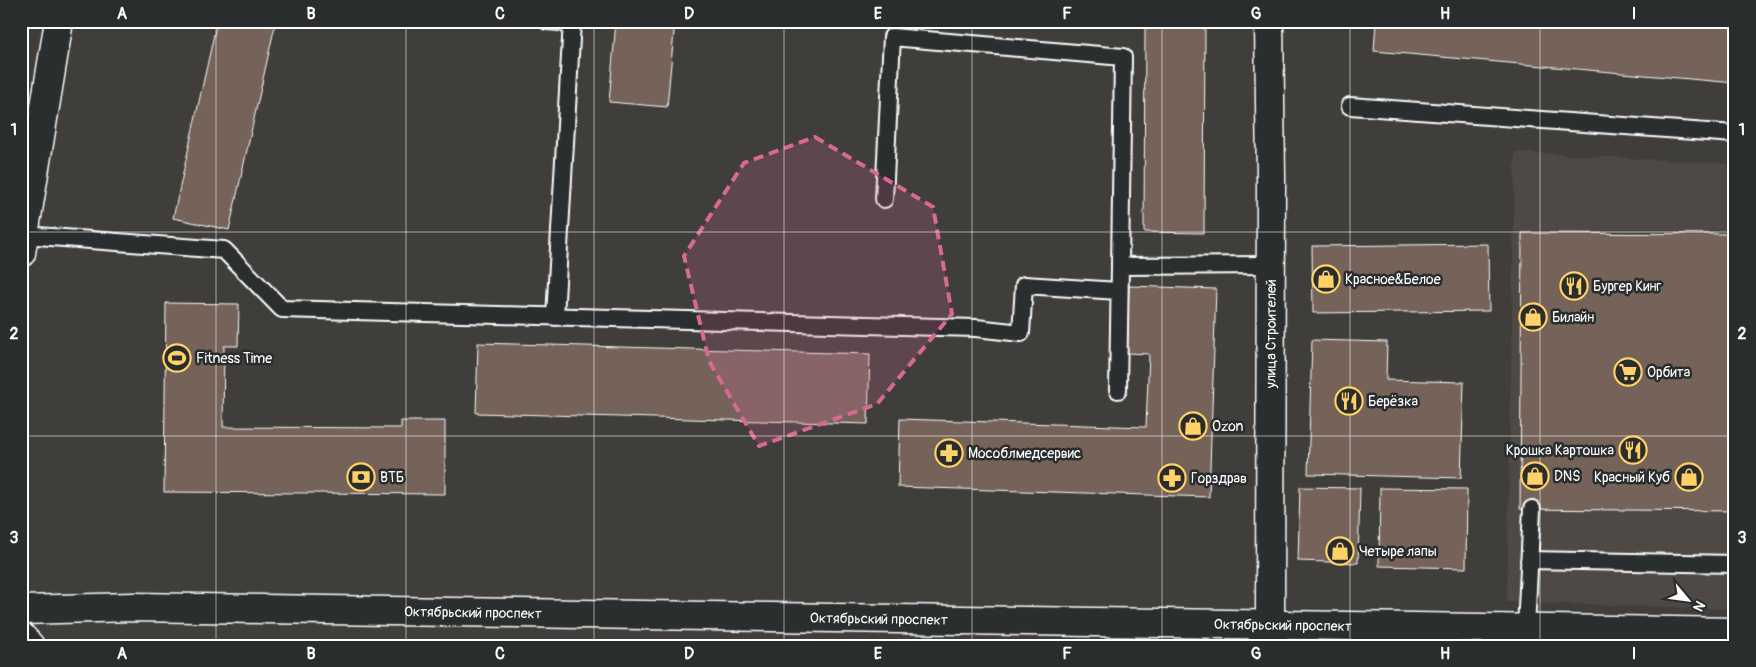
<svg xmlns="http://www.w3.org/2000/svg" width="1756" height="667" font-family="Pangolin,sans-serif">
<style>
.built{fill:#504944}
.building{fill:#74645a;stroke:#fff}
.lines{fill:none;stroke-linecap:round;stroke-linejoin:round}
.lane-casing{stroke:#fff;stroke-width:20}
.secondary-casing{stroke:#fff;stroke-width:31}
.primary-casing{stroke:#fff;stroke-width:31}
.lane{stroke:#2a2d2e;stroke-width:16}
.secondary{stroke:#2a2d2e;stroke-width:28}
.primary{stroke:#2a2d2e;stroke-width:28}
.marked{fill:#d76994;fill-opacity:0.2;stroke:#d76994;stroke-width:4;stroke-dasharray:10 6;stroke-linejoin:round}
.grid{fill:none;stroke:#fff;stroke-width:1;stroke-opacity:0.55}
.labels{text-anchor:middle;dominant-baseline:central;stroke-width:5;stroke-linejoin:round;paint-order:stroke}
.poi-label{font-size:14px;fill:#fff;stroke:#2a2d2e;text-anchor:start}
.street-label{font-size:14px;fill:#fff;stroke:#2a2d2e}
.neatline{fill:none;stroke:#fff;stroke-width:2}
.grid-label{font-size:16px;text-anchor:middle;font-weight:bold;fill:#fff}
</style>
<rect width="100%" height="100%" fill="#403e3b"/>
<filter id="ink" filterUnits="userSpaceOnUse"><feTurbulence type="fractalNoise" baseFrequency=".02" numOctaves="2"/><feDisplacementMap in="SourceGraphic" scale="10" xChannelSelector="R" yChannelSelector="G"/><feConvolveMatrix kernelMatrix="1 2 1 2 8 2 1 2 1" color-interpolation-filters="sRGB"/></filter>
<g filter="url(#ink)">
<path class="built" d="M1515,152l220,12v445l-228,-7z"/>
<path class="building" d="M217,21h59l-47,209 -56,-12z
M616,21h59l-8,86 -58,-5z
M1145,21h60l-1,212 -60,-1z
M1376,21h325l34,3v59l-361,-32z
M1522,233l213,1v277l-215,-2z
M1488,244l1,67 -176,2 -1,-67z
M1129,286l87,3 -7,208 -311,-10 2,-68 246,8 3,-73 -22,-1z
M166,303l73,1 -1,42h-14l-1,81 178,1v-7h44v73l-281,-2z
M1312,340l75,2 -1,38 78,2 -3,96 -153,-4z
M478,343l392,11 -2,70 -392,-11z
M1300,487l60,1 -2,75 -60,-2z
M1380,488l87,1 -1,79 -87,-2z"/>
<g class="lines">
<g class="lane-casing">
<path id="lane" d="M547,21l25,2
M1350,106l385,28
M884,199l8,-162 231,20 -3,209
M24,235l200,15 58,59 694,19 45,5 3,-48 95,6
M555,317l17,-296
M1118,390l2,-124 151,-1
M1529,560l206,4
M1526,628l6,-119"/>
</g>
<g class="secondary-casing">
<g id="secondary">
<path d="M21,253l38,-232"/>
<path d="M21,636l9,10"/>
<path id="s1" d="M1261,646l9,-22 1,-446 -2,-157"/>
</g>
</g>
<g class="primary-casing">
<g id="primary">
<path id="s2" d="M21,610l112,-3 1602,25"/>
</g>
</g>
<use href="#lane" class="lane"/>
<use href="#secondary" class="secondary"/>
<use href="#primary" class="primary"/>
</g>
</g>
<path class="marked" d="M815,137l118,70 19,107 -75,90 -118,42 -50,-85 -25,-105 60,-93z"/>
<path class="grid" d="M216,21v625M406,21v625M594,21v625M784,21v625M972,21v625M1162,21v625M1350,21v625M1540,21v625M21,232h1714M21,436h1714"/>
<defs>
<g id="shop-ring" transform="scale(1.4375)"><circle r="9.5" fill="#2a2d2e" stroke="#ffd166" stroke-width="1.5"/><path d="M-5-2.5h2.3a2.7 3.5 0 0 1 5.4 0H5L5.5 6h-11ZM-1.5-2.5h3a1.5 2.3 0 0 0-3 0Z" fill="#ffd166"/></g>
<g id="restaurant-ring" transform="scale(1.4375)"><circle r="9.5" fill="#2a2d2e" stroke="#ffd166" stroke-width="1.5"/><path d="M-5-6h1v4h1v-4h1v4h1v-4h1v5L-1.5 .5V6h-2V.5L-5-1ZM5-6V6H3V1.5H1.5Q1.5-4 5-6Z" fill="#ffd166"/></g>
<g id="stadium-ring" transform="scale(1.4375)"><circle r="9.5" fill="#2a2d2e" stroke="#ffd166" stroke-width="1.5"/><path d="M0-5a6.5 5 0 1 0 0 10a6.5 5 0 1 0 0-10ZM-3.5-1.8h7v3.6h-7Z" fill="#ffd166"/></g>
<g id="supermarket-ring" transform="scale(1.4375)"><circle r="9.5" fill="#2a2d2e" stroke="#ffd166" stroke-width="1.5"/><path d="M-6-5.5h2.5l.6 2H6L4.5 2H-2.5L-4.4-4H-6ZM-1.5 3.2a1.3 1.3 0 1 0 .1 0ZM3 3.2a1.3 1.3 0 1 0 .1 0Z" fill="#ffd166"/></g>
<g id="pharmacy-ring" transform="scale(1.4375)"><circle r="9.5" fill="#2a2d2e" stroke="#ffd166" stroke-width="1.5"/><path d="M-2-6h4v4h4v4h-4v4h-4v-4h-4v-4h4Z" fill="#ffd166"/></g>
<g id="bank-ring" transform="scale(1.4375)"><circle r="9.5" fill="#2a2d2e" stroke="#ffd166" stroke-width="1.5"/><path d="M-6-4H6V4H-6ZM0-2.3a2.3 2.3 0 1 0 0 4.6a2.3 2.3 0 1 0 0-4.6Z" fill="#ffd166"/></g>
</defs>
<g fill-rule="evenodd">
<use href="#shop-ring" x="1326" y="279"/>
<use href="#restaurant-ring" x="1574" y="286"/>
<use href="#shop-ring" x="1533" y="317"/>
<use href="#stadium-ring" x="177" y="358"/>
<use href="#supermarket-ring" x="1628" y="372"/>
<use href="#restaurant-ring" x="1349" y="401"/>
<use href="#shop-ring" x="1193" y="426"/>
<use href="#restaurant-ring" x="1633" y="450"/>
<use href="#pharmacy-ring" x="949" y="453"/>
<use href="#shop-ring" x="1535" y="476"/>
<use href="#bank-ring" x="361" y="477"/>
<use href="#shop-ring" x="1689" y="477"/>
<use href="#pharmacy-ring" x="1172" y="478"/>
<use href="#shop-ring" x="1340" y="551"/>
</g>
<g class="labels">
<g class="poi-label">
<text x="1345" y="279">Красное&amp;Белое</text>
<text x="1593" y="286">Бургер Кинг</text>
<text x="1552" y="317">Билайн</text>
<text x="196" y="358">Fitness Time</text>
<text x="1647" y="372">Орбита</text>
<text x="1368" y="401">Берёзка</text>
<text x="1212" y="426">Ozon</text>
<text x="1614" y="450" text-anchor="end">Крошка Картошка</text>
<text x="968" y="453">Мособлмедсервис</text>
<text x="1554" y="476">DNS</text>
<text x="380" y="477">ВТБ</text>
<text x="1670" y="477" text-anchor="end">Красный Куб</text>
<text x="1191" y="478">Горздрав</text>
<text x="1359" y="551">Четыре лапы</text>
</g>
<g class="street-label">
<text stroke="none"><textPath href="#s1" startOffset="314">улица Строителей</textPath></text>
<text stroke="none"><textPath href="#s2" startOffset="452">Октябрьский проспект</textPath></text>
<text stroke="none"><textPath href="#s2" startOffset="858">Октябрьский проспект</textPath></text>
<text stroke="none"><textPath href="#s2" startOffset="1262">Октябрьский проспект</textPath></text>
</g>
</g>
<rect width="1756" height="667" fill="none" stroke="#2a2d2e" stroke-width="55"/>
<g transform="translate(1688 600) rotate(119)" stroke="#2a2d2e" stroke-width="4" paint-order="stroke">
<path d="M0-4L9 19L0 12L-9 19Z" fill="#ffffff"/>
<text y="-8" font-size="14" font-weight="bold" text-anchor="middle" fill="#ffffff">N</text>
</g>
<rect x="28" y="28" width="1700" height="612" class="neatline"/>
<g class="grid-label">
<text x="122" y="19">A</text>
<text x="311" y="19">B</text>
<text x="500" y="19">C</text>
<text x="689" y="19">D</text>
<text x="878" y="19">E</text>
<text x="1067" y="19">F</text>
<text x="1256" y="19">G</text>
<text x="1445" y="19">H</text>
<text x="1634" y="19">I</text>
<text x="14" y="135">1</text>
<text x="1742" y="135">1</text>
<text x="14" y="339">2</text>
<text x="1742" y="339">2</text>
<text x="14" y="543">3</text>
<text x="1742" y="543">3</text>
<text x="122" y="659">A</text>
<text x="311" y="659">B</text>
<text x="500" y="659">C</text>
<text x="689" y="659">D</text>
<text x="878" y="659">E</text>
<text x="1067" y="659">F</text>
<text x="1256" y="659">G</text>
<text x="1445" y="659">H</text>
<text x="1634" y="659">I</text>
</g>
</svg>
